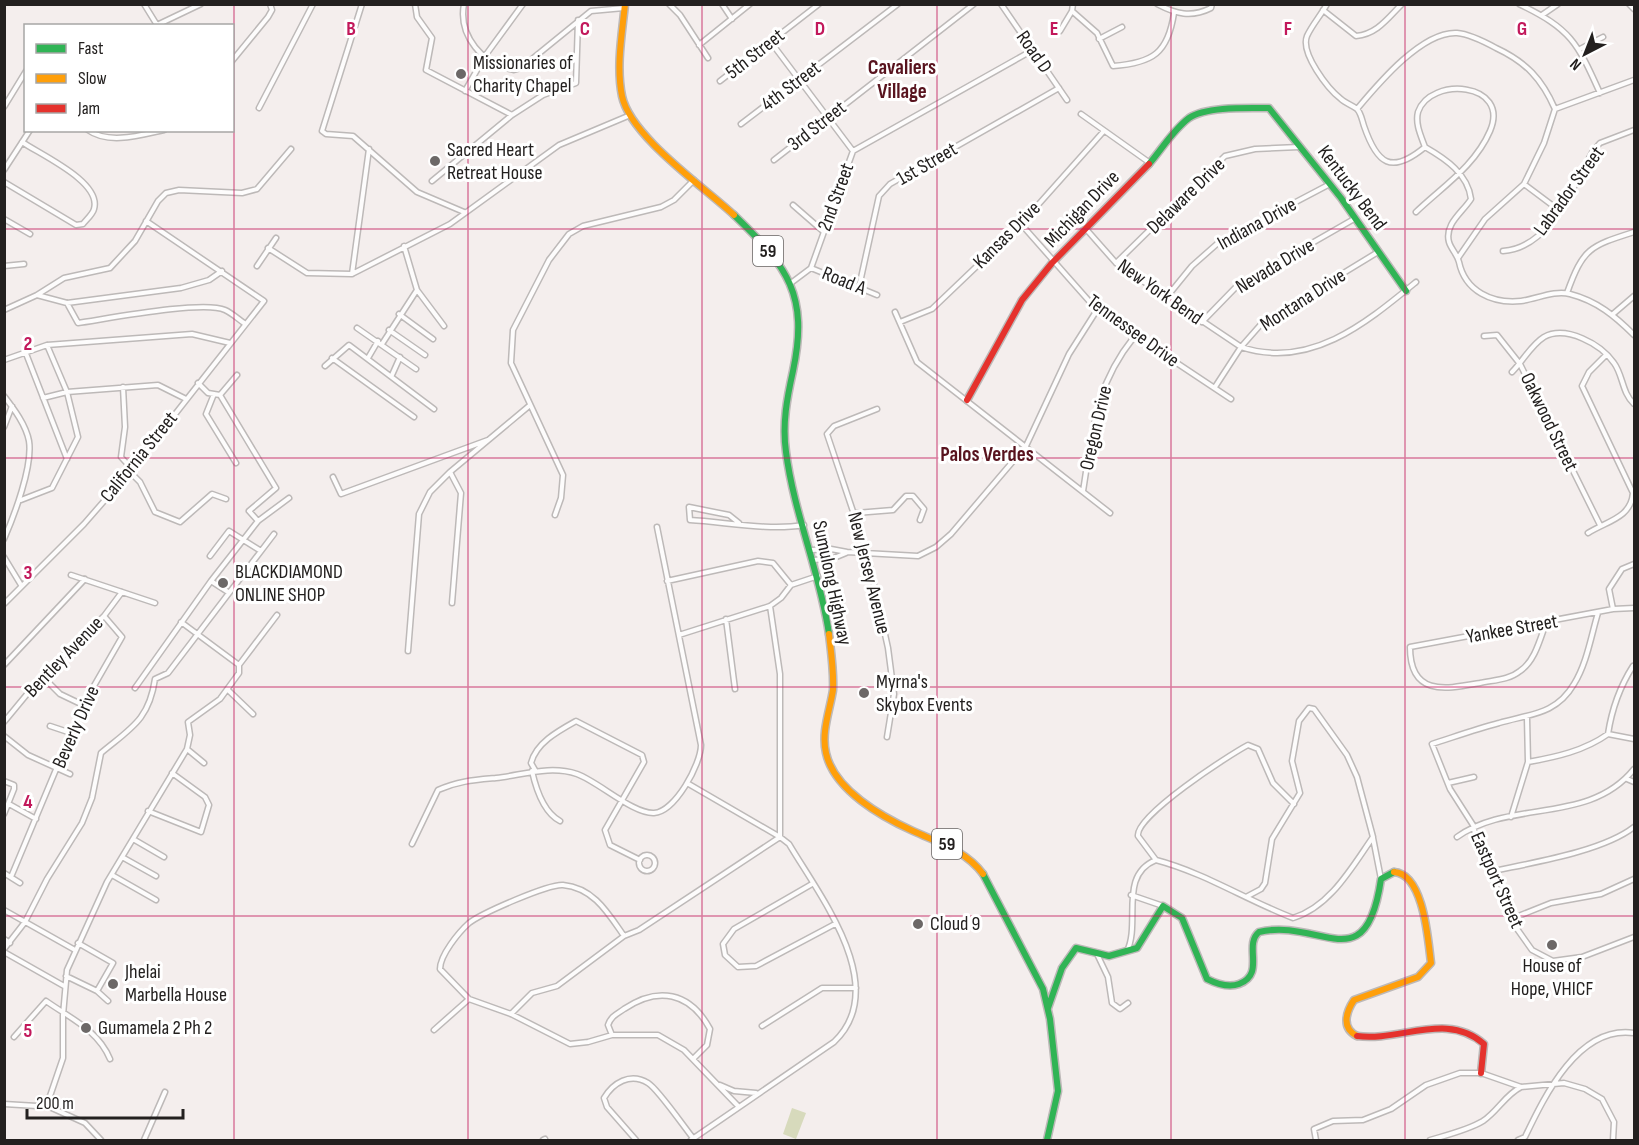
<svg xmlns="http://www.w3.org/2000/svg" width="1639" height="1145" font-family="'Sofia Sans Condensed',sans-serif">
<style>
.garden{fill:#d7dabc}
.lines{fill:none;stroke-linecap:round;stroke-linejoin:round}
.street-casing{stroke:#bdb9b8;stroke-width:7}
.fast-casing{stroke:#bdb9b8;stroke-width:9}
.slow-casing{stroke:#bdb9b8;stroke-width:9}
.jam-casing{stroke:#bdb9b8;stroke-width:9}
.street{stroke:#fdfcfc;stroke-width:4}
.fast{stroke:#30b455;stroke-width:6}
.slow{stroke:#ff9f0a;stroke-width:6}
.jam{stroke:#e5322d;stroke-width:6}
.grid{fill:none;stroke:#c2185b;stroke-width:1.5;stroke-opacity:0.55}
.poi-dot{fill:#6c6867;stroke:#fff;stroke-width:2}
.labels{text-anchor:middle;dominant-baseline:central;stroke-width:6;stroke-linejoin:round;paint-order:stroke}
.shield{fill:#fff;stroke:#656362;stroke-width:1.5}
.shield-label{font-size:18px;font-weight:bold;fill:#23201f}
.street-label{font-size:20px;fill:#23201f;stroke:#fff}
.poi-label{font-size:20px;fill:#23201f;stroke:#fff;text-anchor:start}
.neighbourhood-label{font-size:21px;font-weight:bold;fill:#58131e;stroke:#fff}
.grid-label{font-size:20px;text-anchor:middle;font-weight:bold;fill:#c2185b;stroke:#fff;stroke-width:6;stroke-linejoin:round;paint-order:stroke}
</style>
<rect width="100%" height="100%" fill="#f4eeed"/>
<path class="garden" d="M792,1108l14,5 -10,26 -13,-5z"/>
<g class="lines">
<g class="street-casing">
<path id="street" d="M144,4l13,21
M362,4l-40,127 4,3 27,2 64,56 47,20
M415,4l2,13 15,21 -6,32 86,45
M464,4c-6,32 19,61 50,66l7,-2 70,-57 33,-3
M669,4l11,11 28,43
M722,4l10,15
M1001,4l66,96
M1157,4c19,10 34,14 54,4l1,-4
M1327,4c-6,11 -15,21 -20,32 -7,17 21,53 34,63 4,4 11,6 16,10 4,4 5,11 7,17 13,38 27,49 61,21
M1519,4c52,25 58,38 81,89
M1629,4l5,5
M1323,10l33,26c21,-2 31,-17 46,-32
M1072,11l25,22 16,33c40,-3 55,-13 61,-53
M1542,15l16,-11
M157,25l44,-21
M1060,31l12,-20 1,-7
M1099,39l23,-12
M770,41l83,110
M699,45l51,-41
M1580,49l23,-12
M232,61l36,-44 4,-7 -2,-6
M720,81l99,-77
M465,91l20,-35 38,-52
M4,107l22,-36
M259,108l54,-104
M1357,109c21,-25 65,-78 100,-76 13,1 28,9 39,15 30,14 46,31 59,61l-11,34 -20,41 -39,35 -27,39
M1555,109l79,-29
M1081,114l69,49
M741,124l157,-120
M88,130c21,15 53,5 76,0
M1425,147c21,12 43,27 46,52 -8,13 -27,25 -22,43 2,7 8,12 10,20 6,29 33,42 62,39 16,-2 33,-11 49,-7 27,7 45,22 64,41
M774,160l200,-156
M4,170l26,-40
M432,181l80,-66 31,-20 33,-12 2,-63
M4,182l72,43 7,-1c3,-4 10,-10 11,-15 8,-27 -53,-54 -72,-67
M1524,184l36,27
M793,205l31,27
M1416,212c26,-25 59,-46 74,-81 21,-49 -60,-55 -72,-19 -3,12 3,24 7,35
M4,219l26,15
M1021,224l76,86 134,89
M1086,229l30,34 125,84c69,23 125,-24 175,-65
M404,246l13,44 27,36
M268,248l39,25 45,1 98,-50 109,-79 69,-29
M1503,251c47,-3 70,-64 90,-100l7,-8 34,-13
M1116,263l109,-107 30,-7 44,-2
M4,266l20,-2
M257,266l19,-28
M811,268l42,-117 180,-101
M811,268l66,27
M352,274l17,-125
M791,283l20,-15
M859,287l20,-91 11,-12 169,-96
M1567,293c16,-45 23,-47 67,-61
M37,295l27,-17 46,-10 25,-27 23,-40 8,-8 13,-3 63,3 15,-4 34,-40
M1166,298l26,-32 26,-23 112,-59
M67,303l11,20c28,-4 125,-23 147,-13 7,3 13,9 19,13
M4,310l33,-15 30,8 114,-15 28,-8 13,-9
M895,312l22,50 193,151
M399,314l34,25
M1613,314l21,-18
M900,322l32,-13 89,-85 82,-92
M1202,322l35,-36 117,-67
M357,328l59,41
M389,330l36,25
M1484,336l13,-1 23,29 80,161
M382,344l35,-54
M25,351l42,108
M332,358l82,59
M368,358l10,-17
M4,360l43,-15 145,-11 38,9
M325,366l24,-21 85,64
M1512,372c11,-11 19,-27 32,-35 22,-12 57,7 70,26 9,12 8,30 20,41
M237,375l-17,20 56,93 -27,23 9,10
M392,375l8,-18
M198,383l10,10 12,2
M123,387l2,40 -4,30 11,12
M1215,387l26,-40 22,-25 115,-70
M214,394l-8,20 30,49
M4,396c10,13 22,29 25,45 4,25 -15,75 -25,98
M43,398l24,-6 91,-7 28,14
M877,409l-43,17 -7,8 40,119 21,95 6,46 -7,43
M4,427l8,-21
M130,472l10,10 15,30 25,10 32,-28 14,5
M450,472l11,21 -9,110
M333,477l8,17 147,-54
M1083,491c10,-61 11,-104 51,-154
M21,500l31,-12 26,-51 -11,-45 -20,-47
M856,513l37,-3 13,-14h7l11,13 -4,11
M555,515l6,-17 2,-23 -52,-112 2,-33 36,-70 20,-26 14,-8 78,-19 13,-7 20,-20
M739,523l-10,-8 -40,-8 1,13c36,2 78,11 114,5
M1588,533c19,-12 43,-15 45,-40l-51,-107 7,-14 17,-17
M812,550l19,-1 16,3 71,4 18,-9 15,-13 75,-88 43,-92 28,-44
M210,556l19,-25 32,20
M4,557l17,28
M814,560l20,-2 12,-5
M71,575l84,28
M211,581l47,-60 31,-23
M667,581l91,-20 15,2 18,22
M4,604l80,-80 48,-55 132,-168 -118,-80
M1613,609l-4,-20 13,-20 12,-5
M1598,613c-7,23 -11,50 -24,71 -18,31 -45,30 -75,39 -23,6 -45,14 -67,21l18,45 23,36 4,17 33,77 22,31 21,11 29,-4 52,-20
M726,619l9,70
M1546,623c-6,16 -11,38 -26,48 -11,9 -26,9 -40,12 -34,6 -70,14 -70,-36l203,-38 21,-1
M679,635l91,-29 11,-8 10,-13 27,-9
M408,651l11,-137 11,-22 20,-20 79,-66
M4,665l81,-86
M239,665l38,-50
M42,676l18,18 23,11
M135,688l76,-107 17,11
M228,690l25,24
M4,722l38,-46 62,-60 18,-24
M50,726l21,7
M1608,734c4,-26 11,-46 25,-68
M4,736l24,19 42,19
M187,749l17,14
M1528,762c28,-5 56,-11 80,-28l26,5
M535,770l-4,-7c5,-20 27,-32 45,-42l66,34 2,7 -39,68 5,15 30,15
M532,771c4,18 11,41 28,50
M1627,779l7,3
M4,781l10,4v4l-10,25
M1448,783l26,-6
M9,804l27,15
M148,811l53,21 8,-27 -4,-8 -33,-24
M1511,817l17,-55 -1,-44
M1457,837c53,-38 132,-12 177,-68
M1373,838l8,41
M133,839l31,18
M412,844l26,-54c20,-9 36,-10 58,-12 27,-3 54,-13 81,-4 22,8 56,40 77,39 21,-1 47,-49 47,-68l-44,-218
M639 863a8 8 0 1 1 16 0a8 8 0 1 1-16 0Z
M122,857l34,19
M1156,860l-18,-24c-3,-20 91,-81 110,-91l10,4 15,34 21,21
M1489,872c41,-9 113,-20 145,-45
M4,873l16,10
M112,875l44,25
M11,877l72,-172 39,-68 -18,-21
M812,884l-78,45 -11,15 2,11 13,12 18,-1 79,-42
M1131,895l32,11
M4,910l71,40
M1511,919l40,-16 50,-9 33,-15
M624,936c-16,-23 -30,-48 -61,-51 -15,-1 -81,28 -94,38 -10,9 -29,32 -29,46l29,30 42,15 59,30 18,-2 24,-7h46l26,15 54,56
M4,939l6,4
M78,943l35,20 -16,28
M4,949l21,-27 22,-43 35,-56 10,-25 9,-45c30,-25 48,-33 54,-74l13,-6 106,-139
M1127,951c14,-28 -9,-76 29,-91 49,13 90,40 137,58 37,-11 59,-51 80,-81l-16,-60 -10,-22 -33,-46 -5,-1 -10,13 -7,40 8,32 -28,46 -7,44 -4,6 -15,8
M4,952l60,34
M1097,954l11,23 4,26 8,6 8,-6
M66,976l31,15 11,10
M511,1014l21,-21 25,-7 67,-50 15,-6 141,-93 -93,-54
M762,1026l60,-38h34
M434,1030l35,-31
M612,1035l-4,-10c3,-9 9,-11 16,-16 34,-23 66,-17 86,20l-3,16 -14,14
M14,1037l32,-36c24,17 52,29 64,58
M720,1085l14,6 22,2
M4,1104l33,2 6,-2 7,-8 13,-38v-43l4,-45 40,-88 80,-133 3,-14 -2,-13 32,-23 19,-26v-8l-58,-43
M43,1104l42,19 16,17
M144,1140l21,-48
M543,1140l2,-1
M636,1140l-29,-33 -3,-9c9,-15 26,-26 44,-15 10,6 36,44 45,55
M691,1140l143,-98c58,-55 -15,-147 -45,-198l-9,-7v-163l-10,-68
M1316,1140l-2,-11 19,-8 30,-1 28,-11 35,-24 34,-12h21l40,14 43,-4 21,6 17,10 12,23 -1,18
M1430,1140c17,-5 38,-10 53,-19 15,-10 22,-26 38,-34
M1518,1140l7,-3c20,-42 54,-112 109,-104"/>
</g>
<g class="fast-casing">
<path id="fast" d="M1149,164c13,-15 24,-34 40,-46 17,-12 60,-10 80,-10l72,90 65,93
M734,215c54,52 75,80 59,156 -6,27 -11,53 -7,81 8,62 34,120 43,182
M983,874l60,115 7,30 8,72 -11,49
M1048,1008l14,-40 14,-20 33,8 28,-8 26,-42 19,12 25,61c10,5 21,9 32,5 27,-10 4,-39 20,-52 61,-15 107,51 122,-53l13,-7"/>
</g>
<g class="slow-casing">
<path id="slow" d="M625,4c-3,30 -9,62 -3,92 8,40 82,91 112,119
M829,634c2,18 5,37 4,56 -3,20 -12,42 -7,63 8,37 56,64 87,78 26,12 52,19 70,43
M1357,1036c-16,-8 -11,-24 -3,-36l64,-23 13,-14c-3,-23 -7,-89 -37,-91"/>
</g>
<g class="jam-casing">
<path id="jam" d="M967,400l55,-100 30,-37 97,-99
M1357,1036c43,6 90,-25 127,8l-3,29"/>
</g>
<use href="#street" class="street"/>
<use href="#fast" class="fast"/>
<use href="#slow" class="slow"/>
<use href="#jam" class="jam"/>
</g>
<path class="grid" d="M234,4v1136M468,4v1136M702,4v1136M937,4v1136M1171,4v1136M1405,4v1136M4,229h1630M4,458h1630M4,687h1630M4,916h1630"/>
<g class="poi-dot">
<circle cx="461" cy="74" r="6"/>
<circle cx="435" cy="161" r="6"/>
<circle cx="223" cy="583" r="6"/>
<circle cx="864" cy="693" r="6"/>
<circle cx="918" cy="924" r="6"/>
<circle cx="1552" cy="945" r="6"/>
<circle cx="113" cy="984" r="6"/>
<circle cx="86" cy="1028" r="6"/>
</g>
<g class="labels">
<g class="shield">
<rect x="753" y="236" width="30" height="30" rx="4.5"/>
<rect x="932" y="829" width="30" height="30" rx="4.5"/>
</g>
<g class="shield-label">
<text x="768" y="251">59</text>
<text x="947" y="844">59</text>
</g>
<g class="street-label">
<text transform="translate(1034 52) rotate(55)">Road D</text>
<text transform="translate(755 54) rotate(-38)">5th Street</text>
<text transform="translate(791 86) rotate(-37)">4th Street</text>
<text transform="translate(817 126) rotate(-38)">3rd Street</text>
<text transform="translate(927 164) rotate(-30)">1st Street</text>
<text transform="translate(1352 188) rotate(53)">Kentucky Bend</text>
<text transform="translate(1569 191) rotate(-54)">Labrador Street</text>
<text transform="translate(1186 196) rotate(-44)">Delaware Drive</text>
<text transform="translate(836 197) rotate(-70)">2nd Street</text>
<text transform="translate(1082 209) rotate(-46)">Michigan Drive</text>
<text transform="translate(1257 224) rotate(-29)">Indiana Drive</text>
<text transform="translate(1007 235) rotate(-45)">Kansas Drive</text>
<text transform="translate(1275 266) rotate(-31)">Nevada Drive</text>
<text transform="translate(844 281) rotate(22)">Road A</text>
<text transform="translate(1160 292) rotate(35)">New York Bend</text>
<text transform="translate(1303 300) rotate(-33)">Montana Drive</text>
<text transform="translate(1133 331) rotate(36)">Tennessee Drive</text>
<text transform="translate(1549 422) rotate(64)">Oakwood Street</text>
<text transform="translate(1096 428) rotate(-77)">Oregon Drive</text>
<text transform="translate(139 457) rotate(-51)">California Street</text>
<text transform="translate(869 573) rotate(76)">New Jersey Avenue</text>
<text transform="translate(832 583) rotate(78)">Sumulong Highway</text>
<text transform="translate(1512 629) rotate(-10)">Yankee Street</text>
<text transform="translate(64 657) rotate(-46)">Bentley Avenue</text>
<text transform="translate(76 727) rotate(-66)">Beverly Drive</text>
<text transform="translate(1497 880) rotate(66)">Eastport Street</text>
</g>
<g class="poi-label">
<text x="473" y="63">Missionaries of<tspan x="473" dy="23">Charity Chapel</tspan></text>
<text x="447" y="150">Sacred Heart<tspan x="447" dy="23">Retreat House</tspan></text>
<text x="235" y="572">BLACKDIAMOND<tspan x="235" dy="23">ONLINE SHOP</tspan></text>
<text x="876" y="682">Myrna's<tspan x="876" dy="23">Skybox Events</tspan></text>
<text x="930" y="924">Cloud 9</text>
<text x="1552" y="966" text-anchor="middle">House of<tspan x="1552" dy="23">Hope, VHICF</tspan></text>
<text x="125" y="972">Jhelai<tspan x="125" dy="23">Marbella House</tspan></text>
<text x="98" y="1028">Gumamela 2 Ph 2</text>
</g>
<g class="neighbourhood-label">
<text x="902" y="67">Cavaliers<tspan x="902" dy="24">Village</tspan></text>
<text x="987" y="454">Palos Verdes</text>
</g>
</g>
<g class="grid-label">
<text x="351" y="35">B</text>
<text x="585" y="35">C</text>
<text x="820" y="35">D</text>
<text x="1054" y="35">E</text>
<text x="1288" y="35">F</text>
<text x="1522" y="35">G</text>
<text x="28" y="350">2</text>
<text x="28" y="579">3</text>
<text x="28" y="808">4</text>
<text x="28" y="1037">5</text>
</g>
<rect width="1639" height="1145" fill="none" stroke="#23201f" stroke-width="12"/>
<rect x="24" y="24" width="210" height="108" fill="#ffffff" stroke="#a7a6a5" stroke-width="1.5"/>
<rect x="36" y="44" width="30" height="9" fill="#30b455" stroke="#a7a6a5" stroke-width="1.5"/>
<text x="78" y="54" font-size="18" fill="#23201f">Fast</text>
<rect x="36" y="74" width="30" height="9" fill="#ff9f0a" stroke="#a7a6a5" stroke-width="1.5"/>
<text x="78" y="84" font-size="18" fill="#23201f">Slow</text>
<rect x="36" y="104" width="30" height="9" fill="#e5322d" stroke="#a7a6a5" stroke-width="1.5"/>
<text x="78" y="114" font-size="18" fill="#23201f">Jam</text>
<g transform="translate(1585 54) rotate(222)" stroke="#ffffff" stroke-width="4.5" paint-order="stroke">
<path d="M0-4.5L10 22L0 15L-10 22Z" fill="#23201f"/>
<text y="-9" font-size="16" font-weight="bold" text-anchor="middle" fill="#23201f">N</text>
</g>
<path d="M27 1109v9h156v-9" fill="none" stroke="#23201f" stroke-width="3"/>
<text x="36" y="1109" font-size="18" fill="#23201f" stroke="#ffffff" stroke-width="4.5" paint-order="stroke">200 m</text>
</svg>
